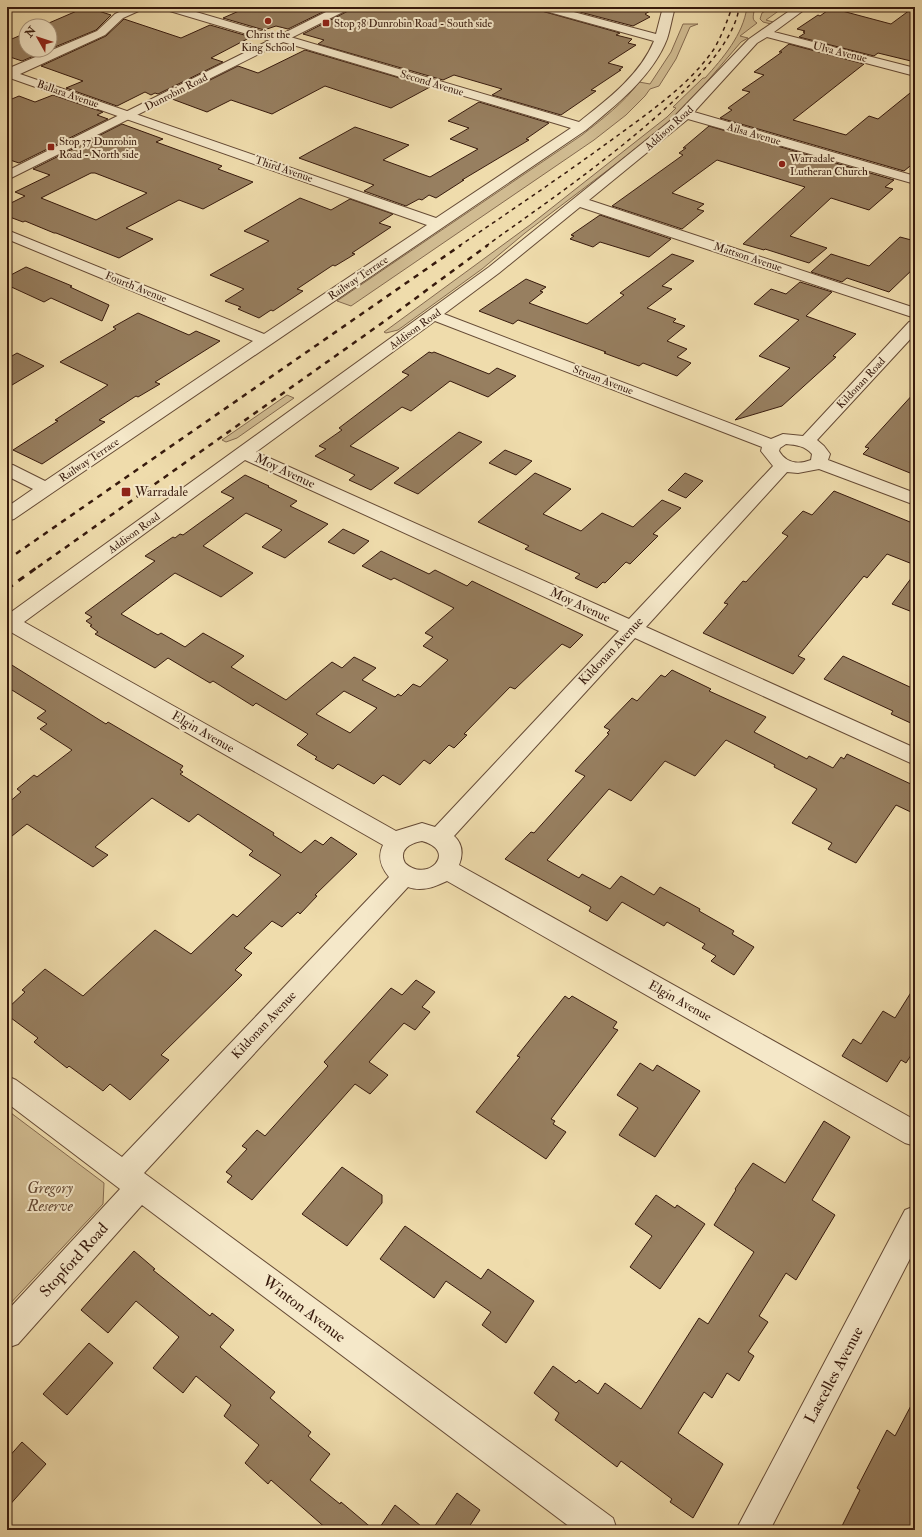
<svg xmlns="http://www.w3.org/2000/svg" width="922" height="1537" font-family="'IM FELL Double Pica',serif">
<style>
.green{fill:#d0bb91;stroke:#846a4f}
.building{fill:#977f60;stroke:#371a0d;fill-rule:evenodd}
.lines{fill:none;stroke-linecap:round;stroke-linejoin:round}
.minor-casing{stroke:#654a35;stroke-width:2}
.tertiary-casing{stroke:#654a35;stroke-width:2}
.minor{fill:#f5e8c9;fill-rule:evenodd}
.tertiary{fill:#f5e8c9;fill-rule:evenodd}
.rail-far2{stroke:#371a0d;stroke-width:1.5;stroke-dasharray:4 4;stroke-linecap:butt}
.rail-far1{stroke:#371a0d;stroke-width:2.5;stroke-dasharray:5.5 5.5;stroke-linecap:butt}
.rail{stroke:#371a0d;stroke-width:3;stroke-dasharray:7 7;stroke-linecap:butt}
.poi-dot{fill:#8f2418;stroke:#f5e8c9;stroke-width:1.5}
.labels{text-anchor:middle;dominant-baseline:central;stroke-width:4;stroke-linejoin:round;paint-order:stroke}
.far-poi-label{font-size:11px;fill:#371a0d;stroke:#f5e8c9;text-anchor:start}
.far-street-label{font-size:11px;fill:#371a0d;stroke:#f5e8c9}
.street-label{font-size:13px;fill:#371a0d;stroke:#f5e8c9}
.poi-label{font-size:13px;fill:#371a0d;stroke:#f5e8c9;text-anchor:start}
.near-park-label{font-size:16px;font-style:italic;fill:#654a35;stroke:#f5e8c9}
.near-street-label{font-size:16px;fill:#371a0d;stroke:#f5e8c9}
</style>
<rect width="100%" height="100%" fill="#efdcac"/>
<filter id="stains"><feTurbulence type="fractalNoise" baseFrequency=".005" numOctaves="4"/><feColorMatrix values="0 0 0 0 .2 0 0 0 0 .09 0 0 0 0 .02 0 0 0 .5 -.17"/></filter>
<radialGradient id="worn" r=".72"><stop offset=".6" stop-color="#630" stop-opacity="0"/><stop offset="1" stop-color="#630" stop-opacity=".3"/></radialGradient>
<path class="green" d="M747,7h7c1,7 -4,12 3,16l-17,13 8,2 -7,4 -49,57 -29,28 -42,33 -96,73 -43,36 -84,61 -12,3 -2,-1 146,-107 137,-108 9,-9 -3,-1 30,-29h2c18,-20 38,-43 42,-71z
M763,7h21l-18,13 7,2 -2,2 -8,-2 -3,-3 2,-6 3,-2 -2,-1z
M683,24h15l-8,3 -14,32 -17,27 -9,3 -5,7 -19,19 -32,25 -243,166 -14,-5 245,-166c20,-16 42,-32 57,-53l11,2 21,-32z
M287,395l7,3 -57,40 -11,4 -4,-2z
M7,1110l97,73 -1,21 -96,103z"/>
<path class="building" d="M86,7l25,8 -15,15 -46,19v-23h-8z
M248,7h85l-45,22 -12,-3 -12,4 -41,-12z
M352,7h182l4,3 82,23 -4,2 16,4 -4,4 8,2 -28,18 15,4 -4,3h2l-30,20 5,1 -35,24 -69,-20 10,-6 -48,-14 -11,5 -125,-36 6,-4 -21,-6 47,-24z
M561,7h96l-12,7 5,3 -17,9z
M914,7l1,55 -37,-9 -4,3 -75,-19 6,-4 -2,-1 2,-1 -8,-2 21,-14 2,1 11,-8 60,16z
M124,19l57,19 29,-13 41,12 -40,21 12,4 -65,32 -3,-1 -4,2 -6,-3 -28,14 -51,-18 17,-7 -42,-15 65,-30z
M26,33v17h22l-26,11 -15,-5v-15z
M789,44l75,20 -71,56 53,15 23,-19 9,3 37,-30v73l-11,9 -184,-53 12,-8 -4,-2 22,-16 -8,-2 22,-15 -10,-3 28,-20h-3z
M305,50l125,37 -39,21 -66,-22 -53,28 -41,-14 -24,12 -35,-13 66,-33 20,7z
M53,95l50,17 -6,3 11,4 -89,44 -12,-4v-58l12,-5 16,6z
M479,102l70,21 -23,16 3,1 -67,40h2l-28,18 -7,-3 -7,5 -3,-1 -13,7 -42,-15 10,-6 -75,-27 56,-31 54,18 -26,15 47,17 48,-28 -28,-10 19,-11 -21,-7z
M122,124l41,15 -7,3 66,24 -4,3 35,13 -50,27 -24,-9 -53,28 27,11 -34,19 -63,-25h-2l-29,-12 -2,1 -16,-6v-11l18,-9 -10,-4 35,-17 -17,-6zM91,173h4l52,20 -51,27 -55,-22z
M709,126l185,54 -9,7 8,2 -24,21 -38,-12 -41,38 37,12 -18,15 -44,-14 -1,1 -21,-6 62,-57 -88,-27 -45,33 32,11 -7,5 7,2 -22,18 -70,-23 71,-51 -4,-2 7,-5h-3z
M300,198l31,12 19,-11 43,15 -14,9 12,4 -39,26 3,1 -20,12 -2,-1 -36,24 6,2 -30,20 -2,-1 -12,8 -21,-9 3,-2 -16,-6 19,-12 -34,-14 59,-34 -25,-10z
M600,215l71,24 -22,18 -49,-15 -7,5 -23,-8 4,-3 -3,-1z
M900,237l15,4v26l-26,25 -42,-14 -5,4 -31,-10 20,-18 38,12z
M672,254l22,7 -32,25 10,3 -25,19 29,11 -3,3 12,4 -18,15 20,8 -10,8 14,6 -14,13 -34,-13 -4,3 -35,-13 2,-1 -88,-32 -5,4 -34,-13 47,-32 20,8 -6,4 3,1 -14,11 58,21 37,-29 -4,-2z
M26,267l46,19 -2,1 39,18 -7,16 -51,-23 -7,4 -37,-17v-8z
M800,282l32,10 -26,24 50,18 -23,22 3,1 -54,49 -47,14 55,-52 -31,-12 40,-36 -45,-16 17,-15 15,5z
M138,313l51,22 7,-4 24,10 -65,41 5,2 -22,13 -2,-1 -37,24 6,2 -63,42 -29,-14 45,-29 -3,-1 53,-35 -48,-23 56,-33 -3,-2z
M429,352l3,1 2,-1 55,22 8,-6 19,8 -28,21 -38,-16 -39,30 -9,-4 -52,39 49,22 -28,22 -22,-10 6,-5 -40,-19 11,-7 -7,-3 23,-16 -3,-2 70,-53 -7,-3z
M17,353l27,13 -37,22v-29z
M915,392v83l-52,-21 6,-6 -4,-1z
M459,432l23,10 -64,52 -24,-11z
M505,450l27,11 -16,14 -27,-12z
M535,473l36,16 -28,25 38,17 21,-18 31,14 29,-27 19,8 -28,26 5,2 -28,28 -4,-2 -21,21 -2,-1 -6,6 -22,-10 5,-4 -55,-25 4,-3 -51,-24z
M685,473l18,8 -17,17 -18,-8z
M245,475l24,11 -1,1 29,14 -7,5 38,18 -43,34 -23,-11 20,-17 -36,-17 -43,33 50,27 -32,24 -46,-24 -54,41 37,21 3,-2 24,14 18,-14 41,23 -13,11 55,33 46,-38 10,6 12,-11 22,11 -14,12 33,17 3,-3 3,2 12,-12 7,3 28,-27 -25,-14 10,-9 -8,-4 29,-25 -60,-30 -3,2 -29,-14 19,-15 48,23 6,-4 32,16 5,-5 111,54 -13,13 -8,-4 -47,45 -5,-2 -46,47 3,1 -13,13 -5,-3 -19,19 -6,-4 -24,25 -17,-10 -9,9 -36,-20 -5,5 -18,-10 2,-2 -20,-12 11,-11 -52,-31 -3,3 -40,-25 -3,2 -42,-25 -13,10 -60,-34 3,-2 -8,-6 2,-1 -6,-4 6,-4 -7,-4 70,-52 -10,-5 28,-19 2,1 5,-4 3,1 51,-37 -13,-6zM344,691l33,17 -27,25 -34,-19z
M834,491l81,33v41l-28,-11 -20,24 -3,-2 -66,80 7,3 -12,15 -90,-41 25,-29 -4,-1 19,-22 3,1 42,-46 -6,-3 21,-22 9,4z
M343,529l26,12 -15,13 -26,-12z
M915,573v40l-23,-9z
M843,656l69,32 3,-3v40l-24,-11 2,-3 -69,-32z
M7,662l99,62 2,-2 75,44 -3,4 3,2 -3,2 94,59 -1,2 28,18 14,-13 8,5 8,-8 26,17 -42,41 2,1 -17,18 -2,-2 -16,15 -10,-6 -28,27 8,5 -17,17 7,5 -81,80 8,5 -39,40 -20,-16 -7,7 -34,-25 -2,2 -33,-26 4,-4 -31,-23v-6l18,-17 -3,-2 23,-21 38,27 72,-66 36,24 42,-40 4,3 44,-42 -32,-20 4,-4 -55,-37 -9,8 -37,-24 -57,49 13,8 -15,12 -66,-43 -20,16v-36l14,-12 -4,-3 17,-14 3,2 35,-27 -32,-21 7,-5 -10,-6 9,-7 -39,-24z
M672,670l39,19 -2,2 57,26 -12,15 53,27 2,-3 24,12 8,-11 3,2 3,-5 68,32v28l-19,-9 -40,58 -28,-14 4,-6 -40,-20 25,-34 -43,-22 1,-2 -49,-25 -31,36 -30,-15 -34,40 -22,-12 -62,71 32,18 3,-4 28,15 11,-13 33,19 6,-8 40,22 -1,2 35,20 -2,3 22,13 -20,28 -23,-14 5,-5 -14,-8 3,-4 -38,-22 -3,4 -42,-24 -15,19 -18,-10 2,-4 -86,-48 26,-27 3,1 51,-57 -10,-5 34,-37 -2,-1 3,-3 -6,-3 28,-29 5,3 24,-26 4,2z
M416,980l19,12 -13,15 8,5 -15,18 -11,-7 -35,39 19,13 -18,19 -15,-10 -103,116 -25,-18 5,-6 -6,-4 21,-23 -5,-3 15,-16 8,6 63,-70 -4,-4 67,-74 11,7z
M915,986v63l-9,14 -5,-3 -14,22 -45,-26 11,-17 8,5 22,-33 12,7z
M565,996l4,3 3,-3 45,26 -4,6 5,2 -67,89 4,2 -2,3 13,8 -20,27 -70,-47 44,-55 -3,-1z
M640,1063l13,8 4,-6 43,26 -45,66 -36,-22 19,-27 -21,-13z
M824,1121l26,16 -38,63 23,15 -39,65 -10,-7 -27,43 9,6 -20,30 6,4 -15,25 -12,-8 -15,25 -8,-6 -26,41 45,31 -30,54 -23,-16 2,-3 -51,-38 -4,6 -62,-47 4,-7 -25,-20 19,-27 23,17 3,-3 19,14 7,-11 36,26 58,-91 9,6 46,-72 -40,-27 22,-35 -1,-1 18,-26 32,20z
M342,1167l40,28v8l-35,43 -45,-32z
M656,1195l19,13 2,-3 28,19 -45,65 -30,-22 22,-31 -17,-12z
M405,1226l76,53 7,-10 46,32 -28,42 -24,-18 9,-13 -45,-31 -12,17 -54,-39z
M134,1251l21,18 -2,1 57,46 2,-3 22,17 -14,17 55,45 -5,6 41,34 -3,4 22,18 -20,26 30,24 1,-2 33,28h-46l-57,-50 -3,4 -23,-21 14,-18 -35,-29 7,-11 -35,-29 -13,17 -30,-25 26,-31 -43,-36 -28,32 -27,-23z
M89,1343l24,20 -46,52 -24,-21z
M915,1398v132h-75l20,-40 -3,-2 30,-58 8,6z
M22,1442l24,22 -39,44v-49z
M457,1493l23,17 -13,20h-35z
M395,1505l31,25h-48z"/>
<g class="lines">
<g class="minor-casing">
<path id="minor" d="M130,7h15l-2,2 -20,9 -18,17 -85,39 416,144 135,-90 -288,-86 -5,2 -4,-2 -111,-33 -2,-2h18l99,29 5,-2 4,2 292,86c28,-22 61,-47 75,-81l-116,-32 -2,-2h19l101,27 7,-27h12c-3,11 -5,23 -8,32 -14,37 -52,67 -81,91l-534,363 -38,26 -7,2v-14l26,-18 -26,-13v-12l6,1 32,16 208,-140 -246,-102v-9l257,104 163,-109 -420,-148v-8l90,-38 18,-17z
M795,7h13l-34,25 141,36v8l-148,-39 -10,6 -63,69 221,64v8l-227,-65 -99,81 326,108v10l-335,-111 -81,66 -55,41 327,125 12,-5 20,2 106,-114 6,-2v14l-98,106 7,6 6,8 -2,6 87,33v12l-96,-36 -21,4 -11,-1 -141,155 269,121v17l-280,-127 -181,198c9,8 9,19 5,29l456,255v26l-10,-3 -458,-262c-13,6 -25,11 -39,6l-264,286 469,345 4,12h-43l-432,-325 -124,139 -11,4v-37l113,-122 -113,-86v-27l9,4 106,77 267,-280c-8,-10 -12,-20 -6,-32l-374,-214 -2,1v-17l482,-348 181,-146 79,-82zM435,321l327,126 -1,4 12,15 -144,153 -373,-167zM786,444c11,1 19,2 26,10l-1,6c-13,5 -25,3 -32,-9l1,-3zM245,460l374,171 -184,196 -13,-4 -26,8 -372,-209zM422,841c37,10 5,43 -17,22 -7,-13 5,-20 17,-22z
M915,1206v43l-145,281h-34l169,-320z"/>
</g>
<g class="tertiary-casing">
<path id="tertiary" d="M336,7h15l-2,2 -342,171v-9z"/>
</g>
<use href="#minor" class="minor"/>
<use href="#tertiary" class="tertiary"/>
<path class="rail-far2" d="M459,246c53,-36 106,-72 158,-110 34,-25 73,-52 97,-87 8,-14 13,-27 18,-42
M486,246c60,-44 245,-166 253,-239"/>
<path class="rail-far1" d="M7,560l454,-315
M38,567l344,-244 106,-78"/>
<path class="rail" d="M7,589l32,-23"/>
</g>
<g class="poi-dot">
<circle cx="268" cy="21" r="4"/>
<rect x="322" y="19" width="8" height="8" rx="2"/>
<rect x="47" y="143" width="8" height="8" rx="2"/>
<circle cx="782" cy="164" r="4"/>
<rect x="121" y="487" width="10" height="10" rx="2"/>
</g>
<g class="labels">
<g class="far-poi-label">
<text x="334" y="23">Stop 38 Dunrobin Road - South side</text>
<text x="268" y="34" text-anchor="middle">Christ the<tspan x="268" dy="13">King School</tspan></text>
<text x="59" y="141">Stop 37 Dunrobin<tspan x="59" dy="13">Road - North side</tspan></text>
<text x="790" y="158">Warradale<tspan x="790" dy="13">Lutheran Church</tspan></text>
</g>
<g class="far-street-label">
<text transform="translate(840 52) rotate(14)">Ulva Avenue</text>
<text transform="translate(432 83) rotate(17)">Second Avenue</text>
<text transform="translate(176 92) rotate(-27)">Dunrobin Road</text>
<text transform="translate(68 94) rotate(19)">Ballara Avenue</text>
<text transform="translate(669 128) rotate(-42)">Addison Road</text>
<text transform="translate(754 134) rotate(16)">Ailsa Avenue</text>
<text transform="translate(284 169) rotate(19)">Third Avenue</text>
<text transform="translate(748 257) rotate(18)">Mattson Avenue</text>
<text transform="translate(358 278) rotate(-34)">Railway Terrace</text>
<text transform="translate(136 287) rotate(22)">Fourth Avenue</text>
<text transform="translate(415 329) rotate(-36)">Addison Road</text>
<text transform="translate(603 380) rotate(21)">Struan Avenue</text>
<text transform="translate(861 383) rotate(-47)">Kildonan Road</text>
<text transform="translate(89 460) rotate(-34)">Railway Terrace</text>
<text transform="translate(134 533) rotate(-36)">Addison Road</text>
</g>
<g class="street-label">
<text transform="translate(285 471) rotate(25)">Moy Avenue</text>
<text transform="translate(580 605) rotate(25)">Moy Avenue</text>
<text transform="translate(611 651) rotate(-47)">Kildonan Avenue</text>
<text transform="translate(203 732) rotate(30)">Elgin Avenue</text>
<text transform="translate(680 1001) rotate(29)">Elgin Avenue</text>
<text transform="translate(264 1025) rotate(-47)">Kildonan Avenue</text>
</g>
<g class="poi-label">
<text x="135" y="492">Warradale</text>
</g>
<g class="near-park-label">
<text x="50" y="1188">Gregory<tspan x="50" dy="18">Reserve</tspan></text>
</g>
<g class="near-street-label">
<text transform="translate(74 1260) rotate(-48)">Stopford Road</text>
<text transform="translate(304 1309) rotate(37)">Winton Avenue</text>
<text transform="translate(834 1375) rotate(-62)">Lascelles Avenue</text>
</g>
</g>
<rect width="922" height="1537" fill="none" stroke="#efdcac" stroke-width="24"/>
<rect x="8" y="8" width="906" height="1521" fill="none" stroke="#371a0d" stroke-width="2"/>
<rect x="12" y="12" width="898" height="1513" fill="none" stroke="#371a0d"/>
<g transform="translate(38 38) rotate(309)"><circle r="19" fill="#f5e8c9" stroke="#a9967e"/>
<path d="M0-3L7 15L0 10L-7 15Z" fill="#8f2418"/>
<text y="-6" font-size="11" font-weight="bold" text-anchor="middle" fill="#371a0d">N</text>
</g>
<rect width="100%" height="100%" filter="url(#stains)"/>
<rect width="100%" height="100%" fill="url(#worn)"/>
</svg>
